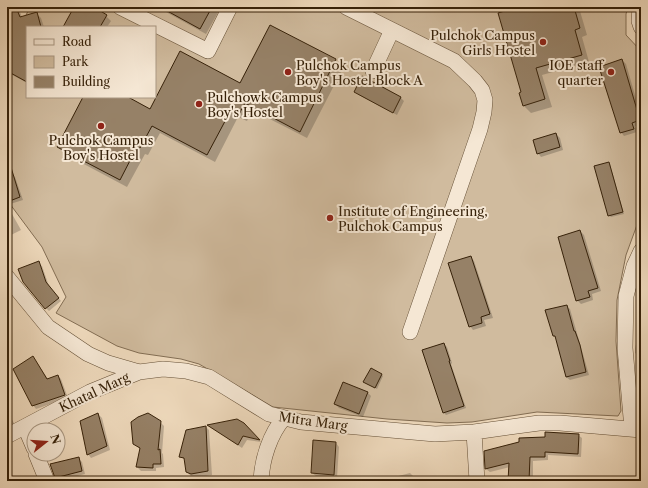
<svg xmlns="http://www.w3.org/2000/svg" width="648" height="488" font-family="'Libre Caslon Text',serif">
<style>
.green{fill:#d0bb9e;stroke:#836e54;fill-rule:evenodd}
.shadow{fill:#0003}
.building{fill:#968167;stroke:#362109}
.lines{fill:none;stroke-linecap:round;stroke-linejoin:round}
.minor-casing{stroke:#644f36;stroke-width:16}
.minor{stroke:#f5e7d4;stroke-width:15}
.poi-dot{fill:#8f2418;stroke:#f5e7d4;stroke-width:1.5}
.labels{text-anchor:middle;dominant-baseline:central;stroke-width:4;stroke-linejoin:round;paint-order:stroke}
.poi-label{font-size:13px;fill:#362109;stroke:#f5e7d4;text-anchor:start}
.street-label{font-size:13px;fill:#362109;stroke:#f5e7d4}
</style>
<rect width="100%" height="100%" fill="#efdabd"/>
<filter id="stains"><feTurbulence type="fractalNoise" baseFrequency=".005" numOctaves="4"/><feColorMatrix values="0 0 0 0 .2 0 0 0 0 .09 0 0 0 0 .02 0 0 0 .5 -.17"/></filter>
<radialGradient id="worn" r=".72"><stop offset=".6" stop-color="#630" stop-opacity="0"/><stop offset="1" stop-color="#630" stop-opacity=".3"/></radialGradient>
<path class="green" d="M30,7h598l-2,7v21l15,16v163l-15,41 -9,45 -1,41 5,70 -3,5 -81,-4 -65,10 -25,1 -60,-4 -114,-12 -74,-43 -18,-5 -42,-6 -22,-7 -61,-33 10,-16 -24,-50 -35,-47v-146zM27,27h128v70h-128z"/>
<path class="shadow" d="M7,7h11l4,10 14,-4 5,5 3,9h-17v56l-20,-11z
M76,7h16l14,9 5,5 -4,6h-43z
M157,7h64l-15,27z
M521,7h55l4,4 7,24 -5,2 7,25 -47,13 10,32 -21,6 -7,-7 -4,-13h2z
M270,26l66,34 7,8 -36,70 -55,-28 -5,11 -9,-4 -23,45 -55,-29 -12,22 -3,-1 -18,33 -62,-33 -7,-7 26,-50h41l26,13 90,-26z
M622,60l4,4 15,52v9l-6,1 2,6 -13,4 -3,-4z
M363,77l38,21 3,3 -7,14 -38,-20 -4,-4z
M556,134l4,4 3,12 -22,7 -3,-4z
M608,163l2,1 14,50 -13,3 -2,-2z
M12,174l3,3 8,23 -16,5 14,25 -14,7v-62z
M580,231l4,4 17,56 -9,3 1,6 -12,4 -4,-4z
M471,257l3,4 19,57 -9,2 2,6 -13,4 -3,-4z
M38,263l4,3 7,20 12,15 -12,10 -3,-3z
M566,306l4,3 19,66 -19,5 -4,-3 -10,-39 -2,-2z
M638,336l3,1v80l-2,-37 -1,-1 -2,-16 2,-8 -3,-2v-5z
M444,344l3,3 5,16 -1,1 15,44 -20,7 -2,-2z
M33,357l15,22 10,-3 3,3 7,19 -32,11 -3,-4z
M7,370l4,10 -4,2z
M382,375l1,1 -6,13 -12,-7z
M367,392l4,4 -8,21 -24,-9 -4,-4z
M7,410l9,17 -9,5z
M98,414l4,4 8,32 -19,8 -3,-4z
M160,422l4,4 -2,27 1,1 1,13 -8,1v3h-15l-4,-4 3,-18 -6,-6z
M243,423l18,19 -14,-2 -5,8 -33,-22z
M206,427l3,3 3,45 -16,3 -5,-2 -4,-4 -2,-12 -5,-4z
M578,435l4,3 -1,19 -33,-2v5l-15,1v20h-23v-14l-20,5 -4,-3 -1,-17z
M336,443l3,4 -2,31 -21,-2 -4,-3z
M640,449h1v26z
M78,458l4,4 3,12 -25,7 -4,-4z
M410,473l4,4 1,4 -3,-5h-2l2,5h-24l-1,-2z
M24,478l3,3h-12z"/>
<path class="building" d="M7,7h9l4,10 17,-5 4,15h-14v55l-20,-11z
M74,7h20l13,8 -7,12h-37z
M160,7h52l-12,22z
M518,7h56l6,21 -5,2 7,25 -46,13 9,31 -22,7 -4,-13 2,-1 -23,-79z
M270,25l66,34 -36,73 -55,-29 -6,11 -8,-4 -24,45 -55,-29 -12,22 -3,-1 -17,33 -63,-33 26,-50h45l22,12 30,-58 60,32z
M622,59l18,61 -8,3 2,6 -14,4 -21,-66z
M362,76l39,21 -8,16 -39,-21z
M556,133l4,14 -23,7 -4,-14z
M609,162l14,50 -15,4 -14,-50z
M10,164l10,33 -13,5v-37z
M580,230l18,58 -10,3 2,6 -14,4 -18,-64z
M471,256l19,58 -9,3 1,6 -13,4 -21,-64z
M39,261l7,21 13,16 -14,11 -22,-27 -5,-13z
M567,305l7,26h1l5,14 6,27 -20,5 -11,-41h-2l-8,-26z
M444,343l6,18h-1l15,45 -21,7 -21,-63z
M33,356l14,23 11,-4 7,20 -33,11 -19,-37z
M371,368l11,6 -7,14 -12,-6z
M343,382l25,10 -9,22 -25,-10z
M98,413l9,33 -20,9 -7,-34z
M148,413l13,8 -3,29 2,-1 1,15h-8v4l-17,-1 4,-19 -7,-4 -2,-22 7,-5z
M237,419l7,4 16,17 -17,-4 -5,9 -31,-20z
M206,426l2,45 -17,3 -5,-2 -2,-14 -5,-1 7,-27z
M545,432l34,2 -1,20 -33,-2v5h-15l-1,24h-21l1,-18 -24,6 -1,-18 35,-9v-4l26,-1z
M313,440l23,2 -2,33 -23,-2z
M79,457l3,14 -27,7 -5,-14z"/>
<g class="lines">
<g class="minor-casing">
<path id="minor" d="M120,7l88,44 22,-44
M346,7l108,54 21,20 7,9 3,10 -1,12 -4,17 -70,203
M640,7l-1,14 2,6
M373,71l19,-41
M7,277l41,50 40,27 20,9 31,9 24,-3 23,2 23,6 60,37 32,8 134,12 39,-2 65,-9h21l81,7
M25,427l9,21
M632,429l-7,-81 1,-52 8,-30 7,-15
M474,432l3,49
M7,436l83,-44 49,-20
M36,454l11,27
M261,481c1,-22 9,-47 23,-63"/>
</g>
<use href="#minor" class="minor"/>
</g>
<g class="poi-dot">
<circle cx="543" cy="42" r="4"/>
<circle cx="288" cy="72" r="4"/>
<circle cx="611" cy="72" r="4"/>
<circle cx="199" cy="104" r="4"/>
<circle cx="101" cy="126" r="4"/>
<circle cx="330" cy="218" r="4"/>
</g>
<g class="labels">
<g class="poi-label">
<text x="535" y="35" text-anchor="end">Pulchok Campus<tspan x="535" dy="15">Girls Hostel</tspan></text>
<text x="296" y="65">Pulchok Campus<tspan x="296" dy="15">Boy's Hostel Block A</tspan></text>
<text x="603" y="65" text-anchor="end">IOE staff<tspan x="603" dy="15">quarter</tspan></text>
<text x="207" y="97">Pulchowk Campus<tspan x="207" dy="15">Boy's Hostel</tspan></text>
<text x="101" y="140" text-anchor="middle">Pulchok Campus<tspan x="101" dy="15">Boy's Hostel</tspan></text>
<text x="338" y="211">Institute of Engineering,<tspan x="338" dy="15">Pulchok Campus</tspan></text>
</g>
<g class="street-label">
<text transform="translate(94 392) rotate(-25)">Khatal Marg</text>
<text transform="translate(313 421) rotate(8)">Mitra Marg</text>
</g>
</g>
<rect width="648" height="488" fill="none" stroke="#efdabd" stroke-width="24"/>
<rect x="8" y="8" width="632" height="472" fill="none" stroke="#362109" stroke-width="2"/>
<rect x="12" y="12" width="624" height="464" fill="none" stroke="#362109"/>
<rect x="26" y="26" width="130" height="72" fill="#f5e7d4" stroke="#a99883"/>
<rect x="34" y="39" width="20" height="6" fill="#f5e7d4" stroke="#a99883"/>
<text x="62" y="46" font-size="12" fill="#362109">Road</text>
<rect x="34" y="56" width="20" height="12" fill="#d0bb9e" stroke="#a99883"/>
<text x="62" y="66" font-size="12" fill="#362109">Park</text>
<rect x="34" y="76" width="20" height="12" fill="#968167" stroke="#a99883"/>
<text x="62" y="86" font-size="12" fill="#362109">Building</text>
<g transform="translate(46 442) rotate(73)"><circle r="19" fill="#f5e7d4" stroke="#a99883"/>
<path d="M0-3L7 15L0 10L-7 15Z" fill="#8f2418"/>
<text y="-6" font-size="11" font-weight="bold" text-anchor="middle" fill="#362109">N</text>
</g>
<rect width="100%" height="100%" filter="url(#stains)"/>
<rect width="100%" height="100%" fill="url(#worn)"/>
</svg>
